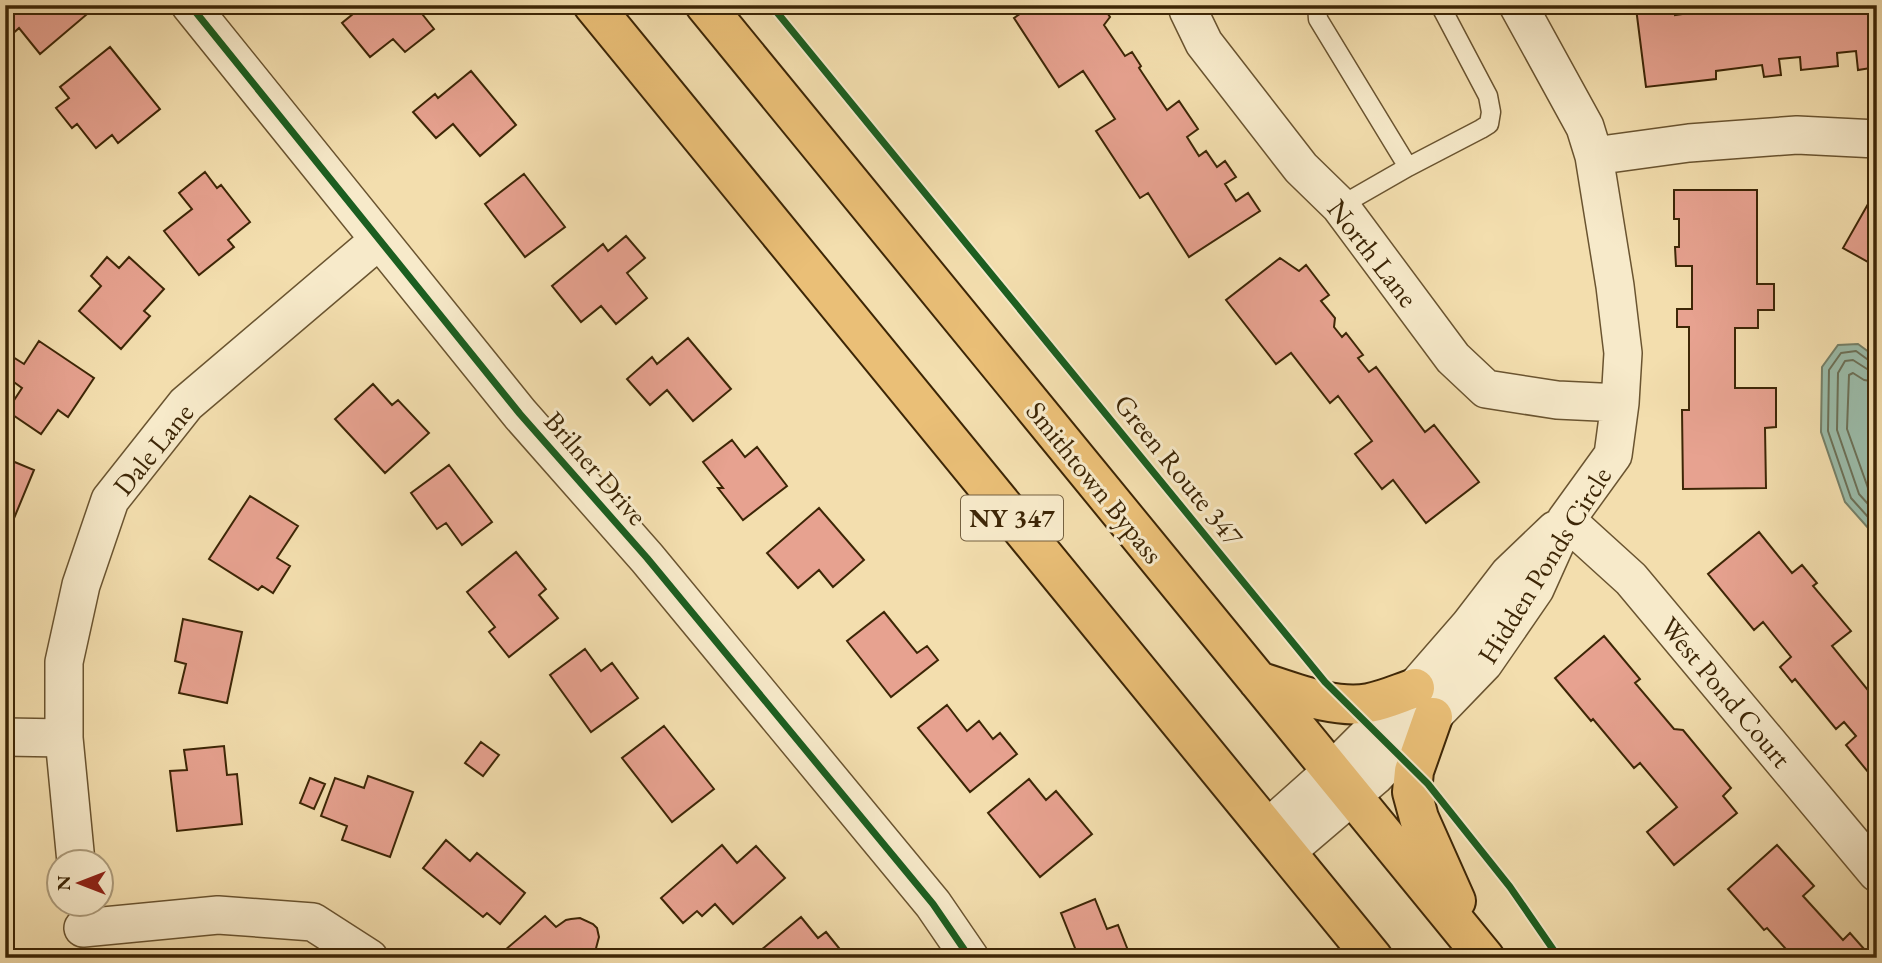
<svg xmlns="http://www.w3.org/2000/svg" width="1882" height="963" font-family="'EB Garamond',serif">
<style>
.water{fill:#9bbcaa;stroke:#758068;stroke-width:2}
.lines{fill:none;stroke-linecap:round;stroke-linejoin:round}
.shore{stroke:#6c7158;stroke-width:2}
.building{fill:#e7a290;stroke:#3d2606;stroke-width:2}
.service-casing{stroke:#6a5430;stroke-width:21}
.minor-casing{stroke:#6a5430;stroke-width:40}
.trunk-casing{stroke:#3d2606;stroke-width:42}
.service{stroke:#f7eaca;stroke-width:18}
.minor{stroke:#f7eaca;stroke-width:37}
.trunk{stroke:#eabf77;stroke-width:38}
.cycleway-casing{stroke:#f7eaca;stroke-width:11}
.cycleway{stroke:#1b5e20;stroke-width:7}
.labels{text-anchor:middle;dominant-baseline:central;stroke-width:6;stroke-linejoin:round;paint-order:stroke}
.shield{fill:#f7eaca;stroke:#756141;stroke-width:2}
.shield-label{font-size:26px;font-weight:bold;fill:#3d2606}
.street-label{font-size:28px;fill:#3d2606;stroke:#f7eaca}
</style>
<rect width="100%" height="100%" fill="#f3deae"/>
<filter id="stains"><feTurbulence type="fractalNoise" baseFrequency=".00286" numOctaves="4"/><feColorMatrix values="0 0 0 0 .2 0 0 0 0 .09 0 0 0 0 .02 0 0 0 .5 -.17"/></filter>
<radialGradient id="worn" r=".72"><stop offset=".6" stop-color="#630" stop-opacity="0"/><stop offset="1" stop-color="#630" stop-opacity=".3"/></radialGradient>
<path class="water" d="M1858,344l19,14v180l-32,-36 -24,-70 1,-65 16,-22z"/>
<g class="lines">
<path class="shore" d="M1877,363l-6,-1 -15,-11 -15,2 -12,17 -1,61 23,67 26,29
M1877,372l-10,-3 -14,-9 -8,1 -7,12 -1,57 22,64 18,20
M1877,382l-13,-2 -11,-7 -4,2 -2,54 21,59 9,10"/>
</g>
<path class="building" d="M5,5h72l9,10 -46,39 -21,-26 -10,9 -4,-4z
M364,5h51l19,24 -29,23 -12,-13 -23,18 -28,-34z
M1033,5h69l8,12 -6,8 21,31 7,-4 9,14 -2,2 28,42 12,-9 19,28 -11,8 12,19 7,-5 11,16 8,-6 11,16 -11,7 11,17 12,-8 12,18 -71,46 -41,-64 -8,5 -44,-67 19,-12 -32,-48 -24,16 -45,-69z
M1657,5h17l1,10 22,-3 -1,-7h181v62l-19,3 -2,-19 -19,2 1,13 -37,4 -1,-13 -21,2 2,16 -17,2 -2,-12 -46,6v8l-70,8 -10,-79z
M110,47l50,62 -42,34 -6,-8 -16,13 -19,-24 -5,4 -16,-20 13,-10 -9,-11z
M471,71l45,54 -36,31 -27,-32 -17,14 -23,-26 22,-18 3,4z
M205,172l12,16 4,-3 29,37 -22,18 6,7 -35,28 -35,-44 28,-22 -13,-16z
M524,174l41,53 -40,30 -40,-53z
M1674,190h83v94h17v26h-16v18h-23v60h41v39l-11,1 1,60 -83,1 -1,-79h7v-83h-12v-18h15v-43h-16l-1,-19h4v-28h-5z
M1876,190h1v77l-34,-19z
M626,236l19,22 -18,15 20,25 -31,26 -15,-18 -20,16 -29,-36 51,-42 5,7z
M107,257l12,11 10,-11 35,32 -20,22 6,5 -29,33 -42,-38 22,-25 -10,-10z
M1280,258l19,13 7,-6 23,30 -8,6 14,17 -1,9 8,10 4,-4 17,22 -5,3 11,14 7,-5 49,65 9,-7 45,57 -53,41 -33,-43 -11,9 -27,-35 17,-13 -34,-45 -8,7 -39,-50 -15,11 -50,-64z
M688,338l43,51 -38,32 -26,-31 -17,15 -23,-26 25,-22 5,7z
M39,341l55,37 -26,39 -10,-7 -17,24 -34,-23 15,-23 -11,-8 1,-2 -7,-5v-14l3,-5 16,10z
M373,384l19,21 6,-5 31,33 -44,40 -50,-54z
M732,440l13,17 12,-10 30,39 -44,34 -25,-32h5l-20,-26z
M5,458l29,12 -29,70z
M449,465l43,57 -30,23 -16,-22 -9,6 -26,-36z
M250,496l48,30 -21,32 13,8 -17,27 -11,-7 -4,4 -49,-31z
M819,508l45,52 -31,27 -14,-17 -21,18 -31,-35z
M1759,532l33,41 10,-8 15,18 -4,3 38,45 -19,15 39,48 6,-4v93l-31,-38 10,-9 -12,-14 -8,7 -41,-50 -3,3 -12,-15 11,-10 -28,-35 -9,8 -46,-56z
M516,552l30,37 -7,6 19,23 -49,39 -20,-25 6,-5 -28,-35z
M884,612l33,41 10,-7 11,14 -47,37 -44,-56z
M183,619l59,13 -15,71 -48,-10 7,-29 -11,-3z
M1604,636l36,43 -5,4 39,46 9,1 48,58 -8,8 14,17 -63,52 -27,-33 30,-25 -37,-44 -6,5 -41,-49 -2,2 -36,-43z
M585,649l16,22 11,-8 26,35 -47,34 -41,-57z
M947,705l20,26 12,-10 14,18 7,-6 17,21 -47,38 -52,-64z
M664,726l50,63 -42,33 -50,-64z
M481,742l18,13 -16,21 -18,-13z
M224,746l3,29 10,-1 5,50 -65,7 -7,-60 17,-1 -3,-20z
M368,776l45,16 -23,65 -48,-17 5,-14 -26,-10 14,-38 29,10z
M310,778l15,6 -11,25 -14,-6z
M1029,779l17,21 10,-9 36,43 -52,43 -52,-64z
M446,840l24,21 7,-8 48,40 -25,31 -13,-11 -4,4 -60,-49z
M722,845l15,18 19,-17 29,32 -52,46 -18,-20 -13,12 -5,-5 -14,12 -22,-25z
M1777,845l37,41 -11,10 40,44 7,-7 22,25h-78l-27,-30 -3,2 -36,-41z
M1095,899l12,30 11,-4 13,33h-52l-18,-45z
M545,916l11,11 10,-7 5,-1 9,-1 13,6 4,4 2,9 -4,15 8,6h-91l-7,-8z
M801,917l17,21 8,-6 21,26h-79l-7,-8z"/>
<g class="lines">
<g class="service-casing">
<path id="service" d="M1317,5l1,14 90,148 -68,39
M1408,167l73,-38 8,-5 2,-12 -3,-16 -48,-91"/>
</g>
<g class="minor-casing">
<path id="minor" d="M190,5l330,409 127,144 286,346 37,54
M1189,5l-1,5 16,33 97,125 39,38 113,152 33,31 71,11 63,3
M1594,156l95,-13 108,-8 80,4
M1566,520l65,59 246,294
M5,737l59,1
M1267,829l65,-58 83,-83 54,-62 40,-52 46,-44
M1286,852l89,-76 109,-113 51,-74 31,-69 47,-65 7,-52 3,-50 -8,-67 -21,-130 -9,-29 -67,-122
M76,862l-12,-124v-76l17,-77 29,-85 76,-96 193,-164
M83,928l135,-13 95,7 56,36"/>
</g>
<g class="trunk-casing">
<path id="trunk" d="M593,5l780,953
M705,5l780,953
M1258,681c32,10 77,29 111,22 16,-3 31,-10 46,-15
M1433,717l-19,54 -2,21 7,26 37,83"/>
</g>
<use href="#service" class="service"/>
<use href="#minor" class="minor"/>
<use href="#trunk" class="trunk"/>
<g class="cycleway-casing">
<path id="cycleway" d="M190,5l330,409 127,144 286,346 37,54
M771,5l554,677 103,102 82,103 49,71"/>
</g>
<use href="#cycleway" class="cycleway"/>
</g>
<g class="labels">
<rect class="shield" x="961" y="495.5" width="102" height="45" rx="5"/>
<g class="shield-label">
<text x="1012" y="518">NY 347</text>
</g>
<g class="street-label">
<text transform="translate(1373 253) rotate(52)">North Lane</text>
<text transform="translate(153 449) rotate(-51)">Dale Lane</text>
<text transform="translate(596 468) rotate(49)">Brilner Drive</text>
<text transform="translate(1179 470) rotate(51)">Green Route 347</text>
<text transform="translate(1095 482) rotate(51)">Smithtown Bypass</text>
<text transform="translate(1544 565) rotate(-58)">Hidden Ponds Circle</text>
<text transform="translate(1726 692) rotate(50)">West Pond Court</text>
</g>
</g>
<rect width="1882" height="963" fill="none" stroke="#f3deae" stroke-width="28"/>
<rect x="7" y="7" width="1868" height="949" fill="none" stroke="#3d2606" stroke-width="3.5"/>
<rect x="14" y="14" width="1854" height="935" fill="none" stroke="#3d2606" stroke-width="2"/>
<g transform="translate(80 883) rotate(270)"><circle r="33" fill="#f7eaca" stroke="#ad9c7c" stroke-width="2"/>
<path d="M0-5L12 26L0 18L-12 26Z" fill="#8f2418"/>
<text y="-10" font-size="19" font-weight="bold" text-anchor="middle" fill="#3d2606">N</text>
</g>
<rect width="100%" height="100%" filter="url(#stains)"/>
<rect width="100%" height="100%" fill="url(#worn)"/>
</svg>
